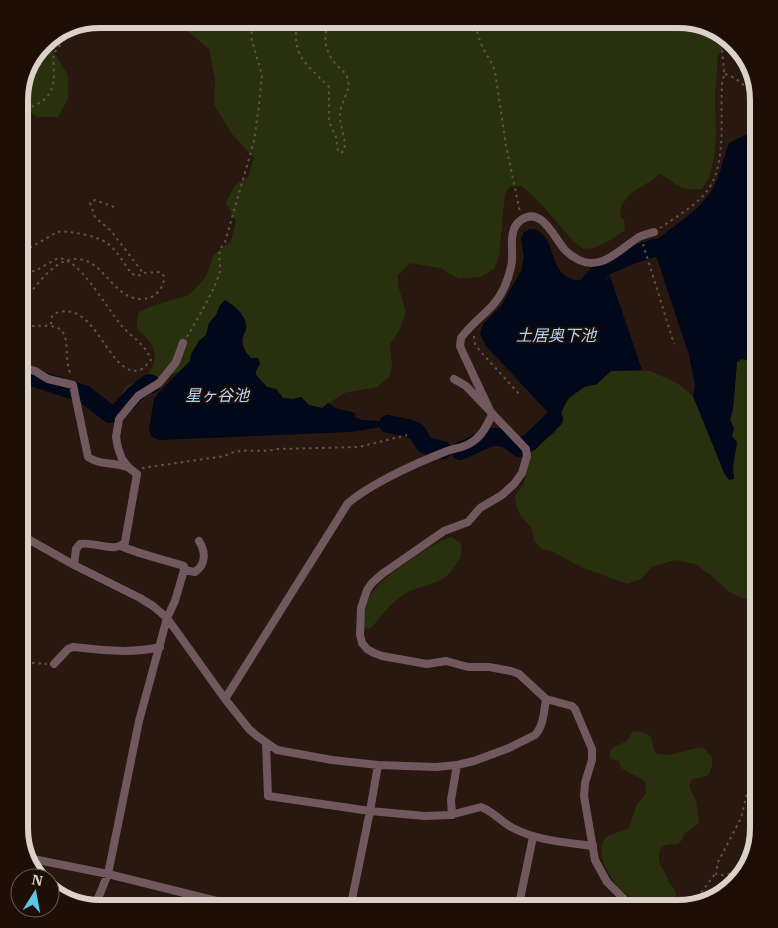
<svg xmlns="http://www.w3.org/2000/svg" width="778" height="928" font-family="'IBM Plex Serif','Noto Sans JP',serif">
<style>
.green{fill:#29300d}
.water{fill:#000819}
.lines{fill:none;stroke-linecap:round;stroke-linejoin:round}
.river{stroke:#000819;stroke-width:18}
.path{stroke:#605149;stroke-width:2;stroke-dasharray:2.5 4;stroke-linecap:butt}
.street{stroke:#71585e;stroke-width:8}
.labels{text-anchor:middle;dominant-baseline:central;stroke-width:4;stroke-linejoin:round;paint-order:stroke}
.water-label{font-size:16px;font-style:italic;fill:#b0d6fa;stroke:#1e0f06}
.rim{fill:none;stroke:#dcd0ca;stroke-width:6}
</style>
<rect width="100%" height="100%" fill="#28180f"/>
<path class="green" d="M156,19h527l35,10 18,16 -12,2 -6,8 -3,42 1,37 -2,23 -4,19 -8,13c-7,0 -15,2 -21,-2 -10,-4 -10,-9 -22,-13 -15,15 -39,18 -39,42l4,4 1,10 -16,11 -15,7 -11,1 -9,-7 -31,-36 -21,-20h-12l-5,8 -6,63 -5,12 -13,8 -22,2 -19,-11 -30,-5 -12,12v10l8,27 -7,19 -9,13 2,21 -2,11 -13,11 -33,6 -22,15 -13,-3 -8,-8 -8,2 -10,-1 -7,-9 -9,-2 -11,-12c1,-20 -21,-20 -10,-46l-26,-24 -4,10 -7,8 -3,12 -7,6 -8,13 -1,7 -10,11 -20,5 -13,5 -21,18 -5,-4c1,-3 3,-8 6,-10 3,-2 8,-3 11,-5 15,-8 22,-24 12,-39 -9,-14 -18,-7 -11,-30l10,-5 40,-12 17,-18 8,-23 17,-13 5,-20 -10,-18 9,-18 13,-8 6,-19 -22,-24 -18,-29 1,-25 -6,-31 -26,-22 -21,-5z
M46,39l22,36v24l-10,18h-21l-18,-14v-9z
M759,232v59l-4,-1 -8,-25z
M759,351v252l-20,-6 -11,-6 -16,-15 -17,-12 -20,-4 -23,7 -11,12 -14,5 -46,-17 -28,-15 -11,-3 -8,-8 -2,-12c-11,-14 -15,-13 -17,-34l9,-12 8,-34 23,-16 6,-21 8,-14 15,-11 13,-3 14,-13h39l27,12 16,13 32,79 8,-8 3,-18 -4,-13 2,-8 -4,-8 3,-11 4,-47 5,-3 8,2z
M451,537l9,5c3,8 2,14 -3,21 -16,25 -26,18 -49,29 -14,7 -26,23 -36,35l-4,2 -4,-2c-3,-33 20,-48 43,-65 16,-11 26,-18 44,-25z
M635,731l10,2 6,4 4,16c17,6 31,-6 49,-5l8,9v8l-3,10 -18,5 -2,7 7,13 3,23 -14,10 -4,8 -4,3 -11,1 -5,3 -2,6v7l10,21 6,8 1,5 -3,8c-13,7 -30,3 -44,1l1,-7c-6,-5 -13,-10 -17,-17 -7,-9 -17,-30 -9,-40 5,-8 17,-7 25,-12l7,-22 10,-13 -1,-12 -24,-13 -2,-7 -8,-2 -2,-4 3,-7 15,-7 5,-9z"/>
<path class="water" d="M759,128v104l-12,33 8,25 4,1v60l-9,10 -8,-2 -5,3 -4,47 -3,11 4,8 -2,8 5,6 -4,25 1,12 -5,1 -4,-5 -32,-79 2,-10 -6,-31 -37,-112c19,-15 50,-34 61,-55 8,-14 10,-30 16,-45z
M530,229h5c23,11 12,43 39,51 5,1 8,-2 12,-1 7,1 11,4 19,2l5,-5 32,94 -31,1 -14,13 -13,3 -15,11 -5,8 -5,14 -5,-1 -68,-73 -6,-12 3,-10 18,-18 20,-35 3,-14 -3,-18 3,-7z
M225,300c9,5 23,17 21,28 0,4 -4,8 -4,12 0,7 5,14 9,18h7l2,6 -4,7v4l11,12 9,2 7,9 10,1 8,-2 8,8 13,3 6,-5 8,5 19,5v4l7,3 24,1 2,3 -1,2 -36,6 -192,8 -7,-3 -3,-7 5,-31 6,-8 30,-30 1,-7 8,-13 7,-6 3,-12 7,-8 4,-10z"/>
<g class="lines">
<path class="river" d="M591,281l15,-15 26,-11 22,-7
M19,373l65,21 26,20 7,-1 18,-19 14,-11 3,1
M388,424l20,4 9,4 7,12 6,3 13,3
M460,451c24,-8 34,-26 59,-3l11,-6 24,-23"/>
<path class="path" d="M297,19c-5,39 7,42 32,68v35l7,15 2,14 3,2 3,-2c3,-13 -5,-25 -4,-38 1,-11 11,-23 8,-33 -1,-8 -10,-12 -14,-18 -10,-13 -12,-30 -2,-43
M474,19c2,10 5,21 10,31 4,7 8,13 11,21l11,75 14,66
M725,74c16,5 25,17 34,31
M19,110c22,-5 35,-12 35,-36 0,-15 -4,-18 7,-30
M114,207l-19,-7 -5,3 5,14 17,15 31,41
M660,228c18,-13 42,-25 52,-45 14,-28 8,-67 10,-98 0,-5 3,-9 2,-14 -1,-14 -3,-29 -6,-42
M643,244l31,100
M19,272l16,-1 23,-13c22,0 49,51 63,67 12,14 23,17 30,35 -3,3 -7,8 -11,10 -30,9 -43,-67 -80,-58 -7,1 -9,4 -9,11l3,3
M19,302l5,-2c13,-14 30,-42 53,-41 27,1 35,38 63,40 7,0 12,-1 17,-6 5,-5 7,-10 7,-17l-4,-4 -17,1 -5,3 -6,-2c-8,-10 -15,-24 -25,-31 -10,-7 -39,-13 -50,-11l-38,22
M19,325c11,2 20,0 31,1 18,1 16,17 17,30 0,7 2,13 4,20
M474,336l1,8 5,7 41,45
M187,337c11,-20 24,-40 32,-62 4,-13 -5,-20 6,-33l29,-101 5,-36 3,-30 -11,-38 3,-18
M142,468l83,-12c16,-10 35,-2 52,-7l82,-2 48,-12
M19,662l28,2
M754,852c-10,11 -22,27 -38,22l2,-12 23,-44 18,-73
M688,906l5,-2 22,-30"/>
<path class="street" d="M19,367l16,4 13,8 25,6 15,72c10,8 26,5 39,10
M454,379l12,7 60,63 1,7 -5,17 -8,11 -12,11 -22,13 -12,14 -24,9 -62,43 -10,9 -5,7 -6,18 -1,27 2,8 5,6 7,4 8,3 45,8 19,-3 22,6h21l22,4 8,3 27,25 26,7 3,3 17,40v11l-7,23 -1,13 11,64 12,22 17,17 -1,10
M19,534l55,31 66,33 13,8 14,12 58,81 24,30 8,7 20,14 55,10 46,5 58,2 21,-2 17,-4 35,-13 26,-13c9,-10 9,-24 11,-36
M74,565l2,-16 4,-5c15,-3 35,10 45,-2l12,-68 -8,-6 -7,-9 -4,-11 -2,-11 3,-18 19,-23 21,-13 10,-12 7,-9 7,-19
M184,570l11,2c11,-8 11,-20 4,-31
M54,664l14,-15 5,-2c29,3 58,7 87,0
M225,699l123,-196c27,-22 66,-39 99,-52 8,-3 17,-3 25,-9 10,-6 15,-17 20,-27l-29,-62 -3,-7 1,-8c9,-13 22,-22 32,-33 9,-10 15,-25 18,-38 4,-15 -5,-36 10,-47 21,-15 34,20 45,31 3,3 9,7 13,9 22,11 40,-10 57,-21 5,-4 12,-5 18,-7
M266,743l2,53 102,15 55,5 25,-1 31,-8c12,4 20,15 32,21 25,13 52,14 80,18
M452,815l-1,-15 6,-35
M28,858l80,16 141,35
M94,908l14,-34 31,-153 28,-103 8,-17 9,-31v-4c-21,-7 -43,-11 -63,-20
M350,909l20,-98 8,-46
M518,909l15,-72"/>
</g>
<g class="labels">
<g class="water-label">
<text x="556" y="335">土居奥下池</text>
<text x="217" y="395">星ヶ谷池</text>
</g>
</g>
<path d="M0 0H778V928H0ZM100 28H678A72 72 0 0 1 750 100V828A72 72 0 0 1 678 900H100A72 72 0 0 1 28 828V100A72 72 0 0 1 100 28Z" fill="#1e0f06" fill-rule="evenodd"/>
<path class="rim" d="M100 28H678A72 72 0 0 1 750 100V828A72 72 0 0 1 678 900H100A72 72 0 0 1 28 828V100A72 72 0 0 1 100 28Z"/>
<g transform="translate(35 893) rotate(11)"><circle r="24" fill="#1e0f06" stroke="#6a5c54"/>
<path d="M0-4L9 19L0 12L-9 19Z" fill="#5bc8e6"/>
<text y="-8" font-size="14" font-weight="bold" text-anchor="middle" fill="#dcd0ca">N</text>
</g>
</svg>
